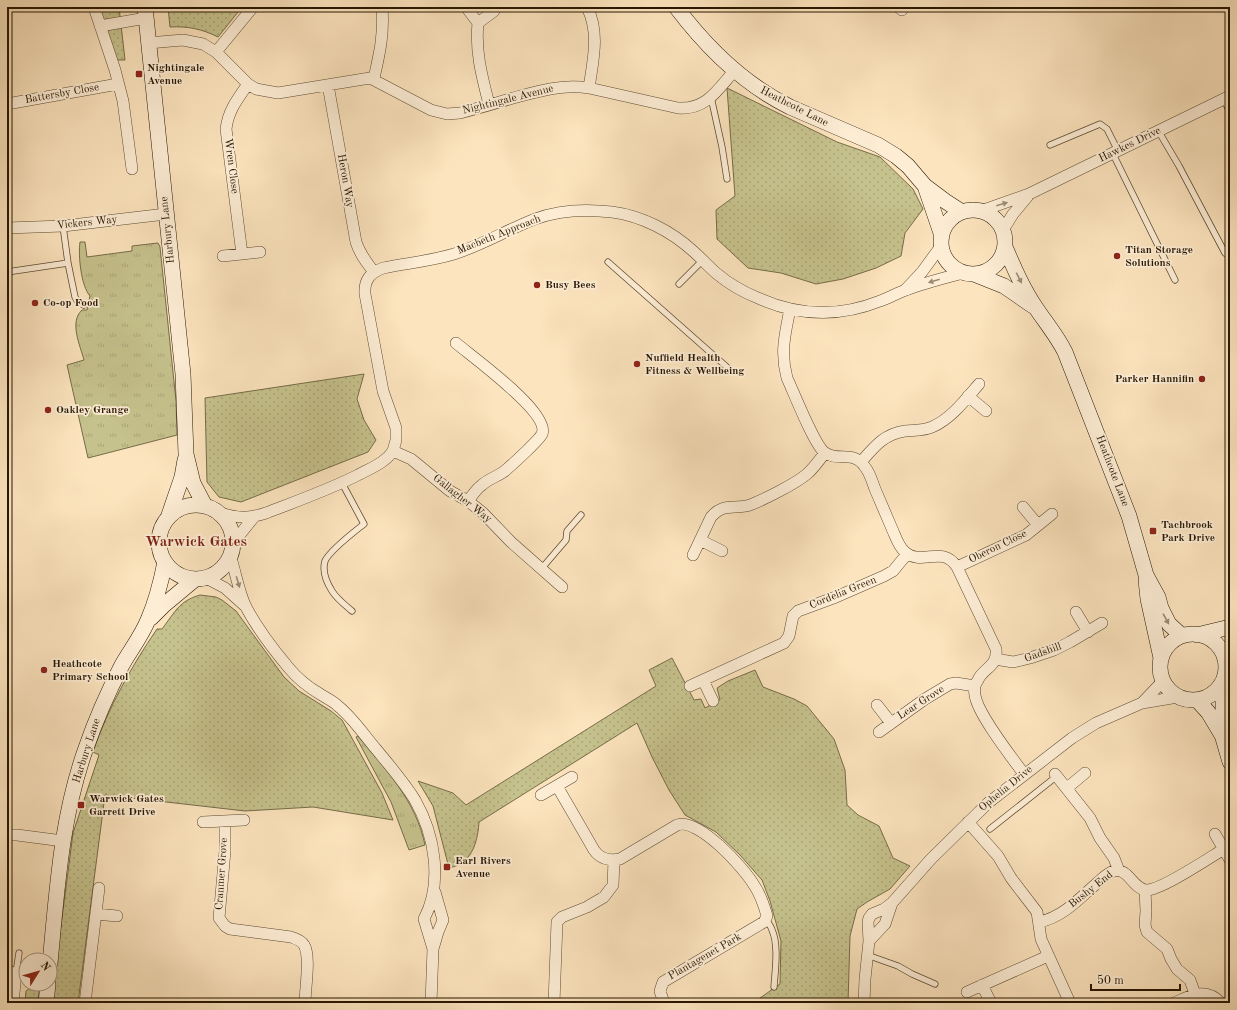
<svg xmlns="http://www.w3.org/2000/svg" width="1237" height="1010" font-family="'Old Standard TT',serif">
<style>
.grass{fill:url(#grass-tufts);stroke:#766c48}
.park{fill:url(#park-dots);stroke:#766c48}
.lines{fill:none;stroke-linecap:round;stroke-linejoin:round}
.lane-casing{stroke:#5c4a31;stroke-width:7}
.street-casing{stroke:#5c4a31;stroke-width:12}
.secondary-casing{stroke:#271602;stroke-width:16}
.lane{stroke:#fdedd5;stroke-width:5.5}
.street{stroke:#fdedd5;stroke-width:11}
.secondary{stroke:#fdedd5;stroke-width:15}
.oneway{fill:#9d8c76}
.poi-dot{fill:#8f2418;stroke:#fdedd5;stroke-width:1.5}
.labels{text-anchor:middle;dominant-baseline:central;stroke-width:3.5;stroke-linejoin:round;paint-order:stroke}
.poi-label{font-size:11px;font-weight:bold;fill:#271602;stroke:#fdedd5;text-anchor:start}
.street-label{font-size:11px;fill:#271602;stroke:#fdedd5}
.district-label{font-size:15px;font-weight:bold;fill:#7a1f14;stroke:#fdedd5}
</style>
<defs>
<pattern id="grass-tufts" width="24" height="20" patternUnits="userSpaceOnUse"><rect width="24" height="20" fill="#c6c28d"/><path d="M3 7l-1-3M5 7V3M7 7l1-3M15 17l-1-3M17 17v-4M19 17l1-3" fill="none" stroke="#aaa678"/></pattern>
<pattern id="park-dots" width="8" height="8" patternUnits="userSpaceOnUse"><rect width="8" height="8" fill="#c6c28d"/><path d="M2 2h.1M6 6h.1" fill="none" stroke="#aaa678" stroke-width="1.8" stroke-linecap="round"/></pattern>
</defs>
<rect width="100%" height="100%" fill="#fce4be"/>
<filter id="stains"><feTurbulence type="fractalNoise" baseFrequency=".005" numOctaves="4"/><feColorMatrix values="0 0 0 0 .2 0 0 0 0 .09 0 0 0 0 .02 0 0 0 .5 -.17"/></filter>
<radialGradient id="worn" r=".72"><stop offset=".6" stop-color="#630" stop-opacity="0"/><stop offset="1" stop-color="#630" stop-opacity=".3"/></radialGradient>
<path class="grass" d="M80,242h5l2,15 45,-6v-5l26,-3 2,4 16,154 1,34 -89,23 -21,-93 17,-5c-4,-15 -15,-38 -2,-50h5l3,-14c-9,-10 -12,-41 -10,-54z
M358,736c28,34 58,65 67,109l-16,5 -18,-48 -35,-65z"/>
<path class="park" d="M99,7h20l6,53h-9z
M168,7h74l-24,30c-16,-8 -30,-11 -48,-10z
M727,88l110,54 43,15 33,32 10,20 -18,24 -4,23 -25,12 -33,11 -27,5 -35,-11 -33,-5 -31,-29 -1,-29 19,-14z
M364,374l-7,25 7,21 12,20 -8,12 -127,50 -22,-5 -12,-15 -2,-84z
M200,595l16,2 6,3 14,11 48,66 15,14 32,20 11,9 40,73 11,27 -80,-13 -68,4 -140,-16 -27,208h-27l22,-170 26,-78 -6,-3c15,-44 38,-85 64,-123h5c13,-17 17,-28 38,-34z
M672,658l22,42 7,-1 4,9 15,-8 -3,-12 11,-7 27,-11 8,17 31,12 13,7 27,33 11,31 2,35 11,10 21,11 14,32 17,8 -20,23 -23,13 -10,7 -7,27 -2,67h-95l27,-19 1,-43 -11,-40 -8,-21 -22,-25 -24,-23 -31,-17 -16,-25 -17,-33 -15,-34 -158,99c-1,14 -4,31 -16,40 -3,3 -10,5 -14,6l-16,-62 -15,-25 35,12 13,12 190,-119 -7,-16z
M31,987l8,4 -1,12h-13l1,-12z"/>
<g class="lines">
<g class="lane-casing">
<path id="lane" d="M711,97l11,50 5,32
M1224,99l6,14
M1159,132l20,34 46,87
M1050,145l50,-21 7,5 11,22
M1113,154l62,126
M608,262l120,106
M68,263l7,34 3,5 6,3
M7,272l61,-9 -5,-37
M679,284l24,-24
M342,483l22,41c-10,8 -34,26 -39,37 -3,10 2,22 7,30 5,8 13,14 20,20
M542,568l24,-28 1,-9 14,-16
M990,829l67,-53
M766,919c2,4 5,7 6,11 7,15 3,41 2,57
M867,955l31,11 14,8 23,10
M16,973l3,-20"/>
</g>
<g class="street-casing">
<path id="street" d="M94,7l21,63 8,31 9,68
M466,7l12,16c-3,28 4,54 11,81
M587,7c13,26 6,53 2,81
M898,7l4,3
M478,23l16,-12
M100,26l46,-8
M148,43l35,-3 20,4 13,8 32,32 8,5 22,4 92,-15 61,32 16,4 13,-1c18,-5 36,-10 53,-15 26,-7 49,-14 76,-10l89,20c29,2 40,-19 57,-38
M216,52l37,-45
M374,78c6,-26 10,-44 8,-71
M328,85l28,157c4,12 10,20 18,30
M7,104l111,-20
M981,211l48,-17 201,-98
M7,228l56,-2 103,-12
M1003,230l10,-16 15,-18
M242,254l-16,-125c2,-18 12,-31 22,-45
M223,256l37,-4
M906,289l16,-17 19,-26
M790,309c-5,26 -10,43 -3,69 7,15 27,66 37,74 14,11 29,-3 41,15 5,6 7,14 10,22 6,14 12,28 18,42 3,7 6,16 12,21 17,15 37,-8 52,15l39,82c2,18 -13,19 -18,31 -3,4 -4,10 -3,15 2,18 37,63 49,79
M456,343c15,13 95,70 86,91 -3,6 -28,29 -35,35 -7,7 -18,9 -25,16 -6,4 -10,11 -14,16
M968,396l18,15
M861,462c13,-15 23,-28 44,-31 9,-1 18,0 27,-4 19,-8 34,-28 47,-43
M1023,507l15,18
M220,513c17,5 28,6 46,0 31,-12 62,-23 92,-38 13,-7 27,-12 35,-24
M700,540l22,11
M232,547l5,-9 17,-21
M693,555l18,-38c13,-15 23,-7 39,-12 15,-6 45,-21 57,-31 7,-6 12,-14 18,-21
M231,558c5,16 8,35 15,49 11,21 27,42 42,60 9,11 20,20 32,27 6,4 13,7 18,12 15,12 26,29 38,43 14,17 28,33 39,51 20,35 28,83 9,119l9,30
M957,567l69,-32 26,-21
M206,578l19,10 19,17
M562,587l-51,-45 -28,-29 -15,-12 -18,-10 -39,-32 -18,-8 3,-11v-12l-13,-37 -18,-97c-1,-14 5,-21 18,-26 24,-5 48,-7 71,-14 28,-9 53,-24 81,-35 24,-9 52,-10 77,-7 30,4 59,19 81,39 8,7 15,15 23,22 13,11 27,19 42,25 40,18 82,19 122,3 9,-3 17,-8 26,-11 18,-7 38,-12 57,-17
M1076,612l12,20
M995,659l18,3 17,-4 24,-8 16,-8 32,-19
M703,680l10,21
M690,686l94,-43 5,-7 4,-20 5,-5 38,-14 48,-21 9,-5 14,-17
M1142,703l21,-22
M877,705l14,18
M879,732l46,-33 25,-15 6,-1 19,3
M1055,774l35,44 10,20 14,20 5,13
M557,786l37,64c6,9 16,11 26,9l57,-34c21,-8 67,43 77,60 6,9 10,20 13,31l-3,6 -101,60 -3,9 4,12
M1067,788l18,-15
M541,795l31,-18
M225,821v30l-6,67 6,8 5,3 61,8c5,2 10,3 13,8 7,11 1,44 1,58
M203,822l41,-2
M968,822l30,34 13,22 26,34 4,27 29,64
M1215,834l15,26
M7,835h10l46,6
M1145,890l1,21 -1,14 2,7 20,17 4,10 6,10 13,11 5,14
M96,914l21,2
M1039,922c24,-5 40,-23 58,-39 5,-4 10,-10 17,-12 14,-4 19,18 32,19 14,1 63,-32 78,-41
M869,941l16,-17 7,-21
M7,972l9,1 -3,30
M982,985l9,18
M967,992l81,-36
M85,1003l14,-115
M431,1003l2,-54 5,-17 5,-12 -8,-28
M554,1003l3,-81 5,-5 25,-10 17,-10 9,-12 1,-25
M864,1003l1,-24 4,-38 -1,-19 1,-4 3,-4 12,-5 8,-6 39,-44 57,-56 84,-65 24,-15 46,-20 36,-6
M1174,1003c17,-8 32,-16 47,0"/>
</g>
<g class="secondary-casing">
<path id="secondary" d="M145,7l38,367 3,80 7,29 12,23
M676,7c31,41 67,77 114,100l88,38 18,11 12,10 17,20 20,15 17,11
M925,186l17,50
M941 242a32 32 0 1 1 64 0a32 32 0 1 1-64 0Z
M1005,247c9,21 18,42 31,61 10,15 21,28 29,44l64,164 17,59 12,22 3,11 8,16 13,12
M974,274l30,12 29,20
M159 542a37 37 0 1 1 74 0a37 37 0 1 1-74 0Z
M169,515l13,-38 3,-17
M1146,580l2,19 13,59
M151,618l13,-13 30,-25
M1160 667a33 33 0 1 1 66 0a33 33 0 1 1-66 0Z
M1197,635l33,-8
M1223,681v57l7,24
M1197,700l11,12 15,25
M50,963c7,-72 11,-146 36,-215 10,-29 22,-56 36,-83 8,-14 20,-30 26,-45 8,-18 13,-38 17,-58
M46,1003l2,-19"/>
</g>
<use href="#lane" class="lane"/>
<use href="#street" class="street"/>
<use href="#secondary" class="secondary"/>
</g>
<defs><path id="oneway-solid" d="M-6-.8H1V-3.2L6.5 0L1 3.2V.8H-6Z"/></defs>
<g class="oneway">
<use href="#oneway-solid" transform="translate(1002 204) rotate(-16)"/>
<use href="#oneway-solid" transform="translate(1019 278) rotate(63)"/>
<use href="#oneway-solid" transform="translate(934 281) rotate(164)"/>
<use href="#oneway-solid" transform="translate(238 582) rotate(73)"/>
<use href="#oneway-solid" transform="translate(1166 619) rotate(61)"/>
</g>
<g class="poi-dot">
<rect x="135" y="70" width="8" height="8" rx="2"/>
<circle cx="1117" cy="256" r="4"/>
<circle cx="537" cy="285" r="4"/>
<circle cx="35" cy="303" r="4"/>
<circle cx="637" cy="364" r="4"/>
<circle cx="1202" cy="379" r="4"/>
<circle cx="48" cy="410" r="4"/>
<rect x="1149" y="527" width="8" height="8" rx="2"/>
<circle cx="44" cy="670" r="4"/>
<rect x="77" y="801" width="8" height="8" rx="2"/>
<rect x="443" y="863" width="8" height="8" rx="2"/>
</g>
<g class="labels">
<g class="poi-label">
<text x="147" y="68">Nightingale<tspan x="147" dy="13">Avenue</tspan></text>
<text x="1125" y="250">Titan Storage<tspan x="1125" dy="13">Solutions</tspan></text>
<text x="545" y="285">Busy Bees</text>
<text x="43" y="303">Co-op Food</text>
<text x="645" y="358">Nuffield Health<tspan x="645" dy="13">Fitness &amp; Wellbeing</tspan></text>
<text x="1194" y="379" text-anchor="end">Parker Hannifin</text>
<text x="56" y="410">Oakley Grange</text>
<text x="1161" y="525">Tachbrook<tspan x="1161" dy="13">Park Drive</tspan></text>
<text x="52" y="664">Heathcote<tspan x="52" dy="13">Primary School</tspan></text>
<text x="89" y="799">Warwick Gates<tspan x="89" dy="13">Garrett Drive</tspan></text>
<text x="455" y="861">Earl Rivers<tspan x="455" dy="13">Avenue</tspan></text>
</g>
<g class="street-label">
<text transform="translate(62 94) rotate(-10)">Battersby Close</text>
<text transform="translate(508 100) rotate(-14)">Nightingale Avenue</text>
<text transform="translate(794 107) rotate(27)">Heathcote Lane</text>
<text transform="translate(1130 145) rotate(-26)">Hawkes Drive</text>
<text transform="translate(231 166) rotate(83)">Wren Close</text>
<text transform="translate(345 181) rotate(80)">Heron Way</text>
<text transform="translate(87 223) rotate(-6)">Vickers Way</text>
<text transform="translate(168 230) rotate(-96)">Harbury Lane</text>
<text transform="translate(499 235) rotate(-22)">Macbeth Approach</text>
<text transform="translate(1112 471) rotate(69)">Heathcote Lane</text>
<text transform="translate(462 499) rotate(38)">Gallagher Way</text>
<text transform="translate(998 547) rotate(-26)">Oberon Close</text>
<text transform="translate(843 593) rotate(-22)">Cordelia Green</text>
<text transform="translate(1043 653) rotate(-20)">Gadshill</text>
<text transform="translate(921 703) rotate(-33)">Lear Grove</text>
<text transform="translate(87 751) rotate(-72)">Harbury Lane</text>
<text transform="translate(1006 789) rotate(-39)">Ophelia Drive</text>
<text transform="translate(222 874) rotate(-86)">Cranmer Grove</text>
<text transform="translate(1091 890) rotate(-38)">Bushy End</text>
<text transform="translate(705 957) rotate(-30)">Plantagenet Park</text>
</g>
<g class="district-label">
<text x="196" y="542">Warwick Gates</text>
</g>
</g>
<rect width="1237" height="1010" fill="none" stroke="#fce4be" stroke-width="24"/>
<rect x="8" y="8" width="1221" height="994" fill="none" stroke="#271602" stroke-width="2"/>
<rect x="12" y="12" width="1213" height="986" fill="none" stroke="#271602"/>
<g transform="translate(38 972) rotate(53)"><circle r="19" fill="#fdedd5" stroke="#a79781"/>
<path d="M0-3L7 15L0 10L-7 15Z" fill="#8f2418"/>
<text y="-6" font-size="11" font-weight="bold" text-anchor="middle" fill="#271602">N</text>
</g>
<path d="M1091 984v6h89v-6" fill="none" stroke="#271602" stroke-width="2"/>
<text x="1097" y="984" font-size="12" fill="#271602" stroke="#fdedd5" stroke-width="3" paint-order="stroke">50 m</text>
<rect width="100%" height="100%" filter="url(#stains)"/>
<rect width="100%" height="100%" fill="url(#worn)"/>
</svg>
